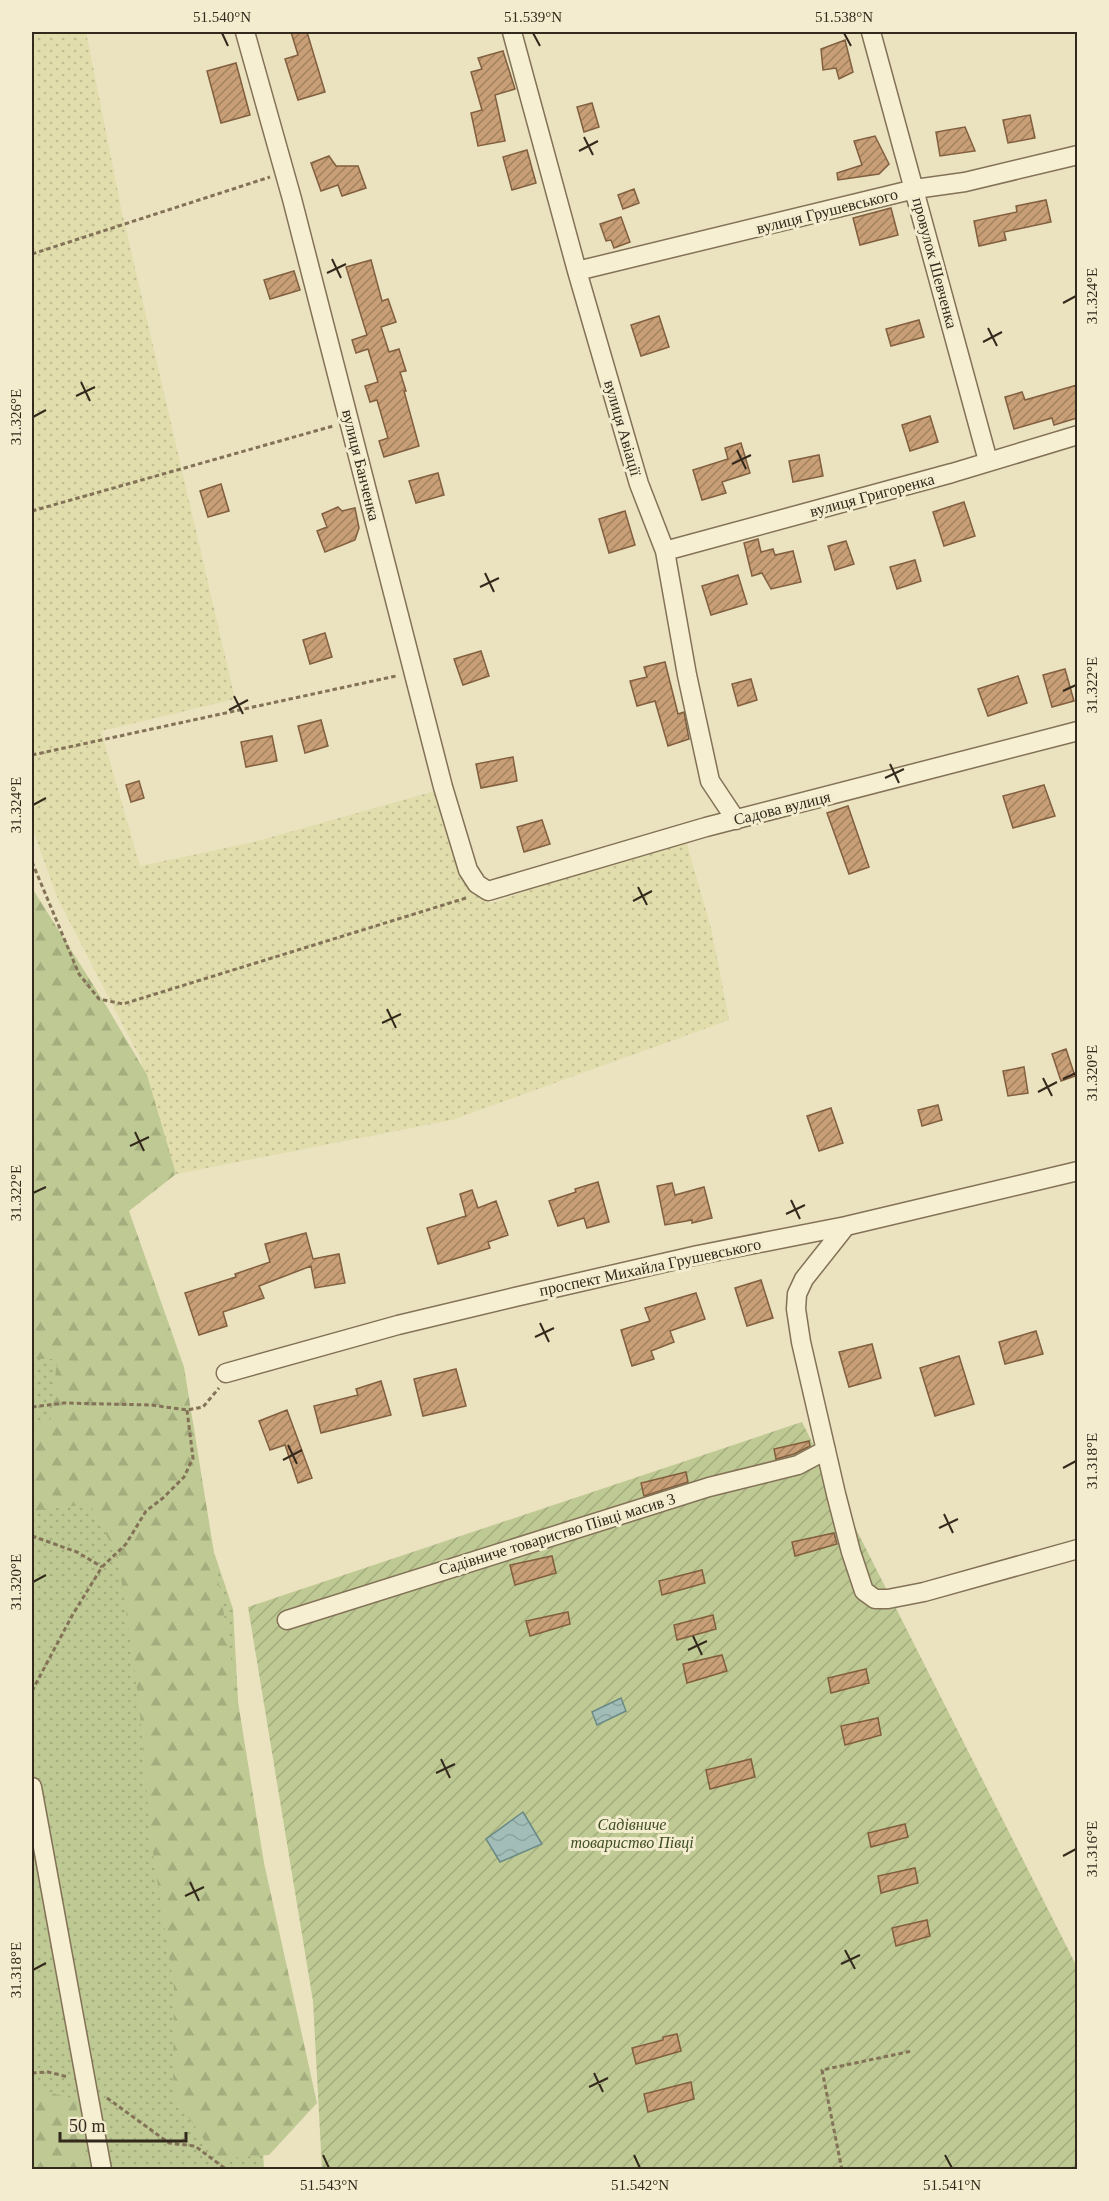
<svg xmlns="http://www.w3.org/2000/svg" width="1109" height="2201" font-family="Georgia,serif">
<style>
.farmland{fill:url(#farmland-dots)}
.grass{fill:url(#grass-dots)}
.forest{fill:url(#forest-firs)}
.garden{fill:url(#garden-furrows)}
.water{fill:url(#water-waves);stroke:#6a8a85;stroke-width:1.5}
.building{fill:url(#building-hatch);stroke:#815f3f;stroke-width:1.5}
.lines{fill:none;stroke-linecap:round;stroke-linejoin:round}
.minor-casing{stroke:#837258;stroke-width:21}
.path{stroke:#837258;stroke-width:3;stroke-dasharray:4.5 3;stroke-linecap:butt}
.minor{stroke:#f7efd1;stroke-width:18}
.ticks{fill:none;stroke:#33291c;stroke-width:2}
.labels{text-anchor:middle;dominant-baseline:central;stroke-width:6;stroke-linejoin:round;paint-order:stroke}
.street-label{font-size:16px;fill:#33291c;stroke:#f3ecce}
.park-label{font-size:16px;font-style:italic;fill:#404f23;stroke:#f3ecce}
.neatline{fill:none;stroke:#33291c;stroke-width:2}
.ticks-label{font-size:15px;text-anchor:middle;fill:#33291c}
</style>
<defs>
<pattern id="farmland-dots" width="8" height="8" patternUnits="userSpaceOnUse" patternTransform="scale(1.5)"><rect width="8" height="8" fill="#e1ddac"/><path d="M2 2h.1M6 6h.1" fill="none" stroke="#c2be93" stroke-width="1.8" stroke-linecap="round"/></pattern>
<pattern id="grass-dots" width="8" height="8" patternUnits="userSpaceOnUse" patternTransform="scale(1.5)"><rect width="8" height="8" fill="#bec993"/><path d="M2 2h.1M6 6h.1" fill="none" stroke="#a4ad7e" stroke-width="1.8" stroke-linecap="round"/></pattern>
<pattern id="forest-firs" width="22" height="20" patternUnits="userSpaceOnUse" patternTransform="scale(1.5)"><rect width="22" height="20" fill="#bec993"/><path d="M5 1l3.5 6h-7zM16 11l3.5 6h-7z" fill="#a4ad7e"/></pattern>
<pattern id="garden-furrows" width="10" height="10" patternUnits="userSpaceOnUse" patternTransform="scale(1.5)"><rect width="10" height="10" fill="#bec993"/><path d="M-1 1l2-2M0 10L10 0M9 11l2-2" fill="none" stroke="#a4ad7e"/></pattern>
<pattern id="water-waves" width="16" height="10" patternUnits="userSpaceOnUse" patternTransform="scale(1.5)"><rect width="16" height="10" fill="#a2bdb7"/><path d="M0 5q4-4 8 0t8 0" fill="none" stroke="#8ca29d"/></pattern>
<pattern id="building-hatch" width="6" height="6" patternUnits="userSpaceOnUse" patternTransform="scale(1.5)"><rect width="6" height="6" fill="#c89f76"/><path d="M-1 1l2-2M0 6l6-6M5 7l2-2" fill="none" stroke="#a38260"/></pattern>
</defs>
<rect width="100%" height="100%" fill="#ebe2bf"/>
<path class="farmland" d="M32,32h54l35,176 114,491 -134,32 39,135 110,-23 185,-52 55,113 194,-70 28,98 17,88 -277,100 -276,54 -36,-116 -82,-159 -26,-72z"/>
<path class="grass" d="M32,1009l201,600 31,560h-232z"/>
<path class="forest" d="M32,888l75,119 40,68 29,99 -47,37 55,156 80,496 53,240 -48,52 -52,4 -44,-65 1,-106 -23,-147 -12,-138 -21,-146 -28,-53 -58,7v-83l19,-9 6,-60h-25z
M32,2088l43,11 14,70h-57z"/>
<path class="garden" d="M802,1422l275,545v202h-755l-9,-168 -65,-394z"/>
<path class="water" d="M621,1698l5,13 -29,14 -5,-13z
M523,1812l19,32 -42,18 -14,-23z"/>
<path class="building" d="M291,32h16l18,60 -27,8 -13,-41 13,-4z
M845,40l8,32 -14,7 -3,-11 -13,2 -2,-21z
M503,51l12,38 -20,6 10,46 -27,5 -7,-33 11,-3 -11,-38 11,-3 -4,-11z
M236,63l14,52 -29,8 -14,-52z
M592,103l7,24 -15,5 -7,-25z
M1030,115l5,23 -27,5 -5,-23z
M965,127l10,24 -35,5 -4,-24z
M875,136l14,28 -10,10 -41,6 -1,-7 25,-8 -8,-24z
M527,150l9,33 -24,7 -9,-33z
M329,156l7,10h22l8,22 -24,8 -4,-11 -17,6 -10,-28z
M634,189l5,14 -16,6 -5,-14z
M1046,200l5,22 -47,10 2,8 -27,6 -5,-25 43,-9 -1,-6z
M891,208l7,27 -38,10 -7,-27z
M621,217l9,25 -16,6 -3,-8 -5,1 -6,-17z
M371,260l11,41 6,-2 8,23 -15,5 8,25 10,-3 7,22 -6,1 6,19h-2l15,55 -35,11 -5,-16 9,-3 -11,-38 -7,2 -5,-16 13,-4 -10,-33 -12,4 -4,-13 15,-5 -21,-68z
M294,271l6,19 -30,9 -6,-19z
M659,316l10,31 -28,9 -10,-31z
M919,320l5,17 -33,9 -5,-17z
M1077,385v33l-23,7 -2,-7 -38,11 -9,-32 17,-5 3,8z
M930,416l8,26 -28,9 -8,-26z
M741,443l9,30 -28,9 4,11 -24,7 -9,-30 35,-11 -3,-11z
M819,455l4,21 -30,6 -4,-21z
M438,473l6,22 -28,8 -7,-22z
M221,484l8,27 -21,6 -8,-26z
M964,502l11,34 -31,10 -11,-34z
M338,507l4,4 13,-3 4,20 -4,12 -30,12 -8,-21 10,-4 -5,-13z
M625,511l10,34 -26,8 -10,-34z
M758,539l3,13 12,-3 2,6 18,-4 8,31 -30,7 -9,-16 -10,3 -8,-33z
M846,541l8,23 -19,6 -7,-24z
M915,560l6,21 -24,8 -7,-22z
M738,575l9,29 -36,11 -9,-29z
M325,633l7,24 -22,7 -7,-24z
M481,651l8,25 -26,9 -9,-26z
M665,662l13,52 6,-2 5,27 -21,7 -13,-45 -18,5 -7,-25 17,-4 -3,-10z
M1065,669l9,32 -22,6 -9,-32z
M1018,676l9,27 -39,13 -10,-27z
M751,679l6,21 -19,6 -6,-22z
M321,720l7,26 -23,7 -7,-27z
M272,736l5,25 -31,6 -5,-25z
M513,757l4,24 -36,7 -5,-24z
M139,781l5,17 -13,4 -5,-17z
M1044,785l11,31 -42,12 -10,-32z
M848,806l21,61 -20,7 -22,-61z
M542,820l8,24 -26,8 -7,-25z
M1066,1049l9,27 -14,5 -9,-27z
M1024,1067l4,26 -20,3 -5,-25z
M938,1105l4,15 -20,6 -4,-16z
M831,1108l12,35 -24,8 -12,-35z
M598,1182l11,40 -22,6 -3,-10 -26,8 -9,-25 27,-9 -1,-3z
M672,1183l3,12 29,-8 8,31 -20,5v-3l-27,5 -8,-39z
M472,1190l6,18 18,-7 12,34 -20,7 2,6 -52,16 -11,-36 39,-12 -6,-22z
M306,1233l7,26 26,-5 6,29 -30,5 -4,-22 -52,20 5,12 -41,14 4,14 -28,9 -14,-42 51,-16 -1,-3 35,-12 -5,-18z
M761,1280l12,38 -26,8 -12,-38z
M696,1293l9,26 -35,12 4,11 -23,9 3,8 -22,7 -11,-36 29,-9 -5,-13z
M1036,1331l7,23 -38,10 -6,-22z
M872,1344l9,34 -32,9 -10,-35z
M959,1356l15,48 -39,12 -15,-48z
M456,1369l10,37 -43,10 -9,-37z
M381,1381l10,34 -70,18 -7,-27 44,-11 -2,-6z
M287,1410l25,68 -14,5 -13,-38 -15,5 -11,-29z
M809,1441l1,5 -16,8 -18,5 -2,-10z
M686,1472l2,10 -44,14 -3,-13z
M834,1533l3,11 -42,12 -3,-14z
M552,1556l4,17 -41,12 -5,-20z
M702,1570l3,13 -43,12 -3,-14z
M568,1612l2,12 -40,12 -4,-15z
M713,1615l3,14 -39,11 -3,-15z
M722,1655l5,16 -40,12 -4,-19z
M866,1669l3,14 -38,10 -3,-15z
M878,1718l3,17 -36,10 -4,-19z
M751,1759l4,18 -45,12 -4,-19z
M905,1824l3,13 -37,10 -3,-14z
M915,1868l3,15 -37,10 -3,-17z
M927,1920l3,16 -34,10 -4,-18z
M677,2034l4,17 -45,13 -4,-16 31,-8v-3z
M691,2082l3,17 -46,13 -4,-18z"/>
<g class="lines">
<g class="minor-casing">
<path id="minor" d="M245,32l47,167 151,588 25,83 9,14 11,7 218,-64 372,-96
M512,32l65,239 62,213 26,67 22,124 23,106 26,39
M871,32l117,429
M577,271l338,-82 50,-7 113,-27
M665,551l287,-78 126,-38
M846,1226l-42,53 -7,15 -1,15 5,33 35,152 15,58 13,39 11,8h13l36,-7 154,-43
M226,1373l172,-48 117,-28 183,-42 148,-29 232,-55
M287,1620l422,-133 89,-22 28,-15
M32,1787l70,383"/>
</g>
<path class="path" d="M32,254l238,-77
M32,511l301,-85
M32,755l364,-79
M32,862l47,112 20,25 24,5 343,-106
M32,1407l32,-4 87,2 36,5 16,-3 16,-19
M32,1536l45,16 25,15
M32,1691l41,-77 29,-47 24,-23 20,-33 17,-13 21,-21 9,-19 -6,-48
M32,2073l16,-1 20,5
M107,2098l62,45 26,3 32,24
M842,2170l-20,-100 90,-19"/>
<use href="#minor" class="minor"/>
</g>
<path class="ticks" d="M222,33l6,13M533,33l7,13M844,33l7,13M584,137l9,18M579,151l19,-10M332,259l9,19M327,273l19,-9M1063,303l13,-7M988,328l9,18M983,342l19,-10M81,382l9,19M76,396l19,-9M33,417l13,-7M737,450l9,19M732,464l19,-9M485,573l9,19M480,587l19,-9M1063,691l13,-6M234,696l9,18M229,710l19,-10M890,764l9,19M885,778l19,-9M33,805l13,-7M638,887l9,18M633,901l19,-10M387,1009l9,19M382,1023l19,-9M1043,1078l9,18M1063,1079l13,-6M1038,1092l19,-10M135,1132l9,19M130,1146l19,-9M33,1193l13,-6M791,1200l9,19M786,1214l19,-9M540,1323l9,19M535,1337l19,-9M288,1445l9,19M283,1460l19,-10M1063,1468l13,-7M944,1514l9,19M939,1528l19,-9M33,1582l13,-7M693,1636l9,19M688,1650l19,-9M441,1759l9,19M436,1773l19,-9M1063,1856l13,-7M190,1882l9,19M185,1896l19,-9M845,1950l10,19M841,1964l19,-9M33,1970l13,-7M594,2073l9,19M589,2087l19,-9M323,2155l6,13M634,2155l6,13M945,2155l7,13"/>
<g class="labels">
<g class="street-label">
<text transform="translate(827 211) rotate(-14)">вулиця Грушевського</text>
<text transform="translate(935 263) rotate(75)">провулок Шевченка</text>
<text transform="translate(623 428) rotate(74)">вулиця Авіації</text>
<text transform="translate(361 465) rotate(76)">вулиця Банченка</text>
<text transform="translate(872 495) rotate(-15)">вулиця Григоренка</text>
<text transform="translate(782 808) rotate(-14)">Садова вулиця</text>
<text transform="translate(650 1267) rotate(-12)">проспект Михайла Грушевського</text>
<text transform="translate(557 1534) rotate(-17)">Садівниче товариство Півці масив 3</text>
</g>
<g class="park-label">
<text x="632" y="1824">Садівниче<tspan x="632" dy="18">товариство Півці</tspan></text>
</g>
</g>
<rect width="1109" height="2201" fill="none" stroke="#f3ecce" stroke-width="66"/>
<path d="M60 2132v9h126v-9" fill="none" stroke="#33291c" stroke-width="3"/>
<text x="69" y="2132" font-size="18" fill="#33291c" stroke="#f3ecce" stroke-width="4.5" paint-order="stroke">50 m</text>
<rect x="33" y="33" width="1043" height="2135" class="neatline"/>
<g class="ticks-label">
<text x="222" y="22">51.540°N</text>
<text x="533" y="22">51.539°N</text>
<text x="844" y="22">51.538°N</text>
<text transform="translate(1092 296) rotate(-90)" y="5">31.324°E</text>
<text transform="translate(16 417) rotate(-90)" y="5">31.326°E</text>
<text transform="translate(1092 685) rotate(-90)" y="5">31.322°E</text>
<text transform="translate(16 805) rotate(-90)" y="5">31.324°E</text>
<text transform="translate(1092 1073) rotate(-90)" y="5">31.320°E</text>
<text transform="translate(16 1193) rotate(-90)" y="5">31.322°E</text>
<text transform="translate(1092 1461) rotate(-90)" y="5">31.318°E</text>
<text transform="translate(16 1582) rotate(-90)" y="5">31.320°E</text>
<text transform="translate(1092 1849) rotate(-90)" y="5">31.316°E</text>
<text transform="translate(16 1970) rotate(-90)" y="5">31.318°E</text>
<text x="329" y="2190">51.543°N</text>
<text x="640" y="2190">51.542°N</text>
<text x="952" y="2190">51.541°N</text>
</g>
</svg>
